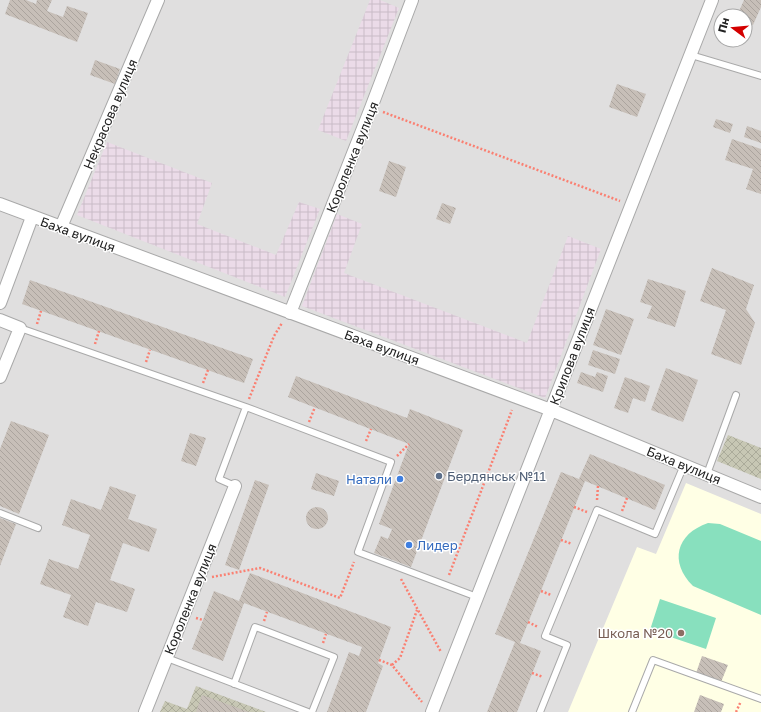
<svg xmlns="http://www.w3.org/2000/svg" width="761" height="712" font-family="'Golos Text',sans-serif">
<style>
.residential{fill:#e0dfdf;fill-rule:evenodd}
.industrial{fill:url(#industrial-grid)}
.education{fill:#ffffe5}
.construction{fill:url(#construction-cross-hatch)}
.pitch{fill:#88e0be}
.building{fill:url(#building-back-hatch)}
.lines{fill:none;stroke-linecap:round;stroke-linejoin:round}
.service-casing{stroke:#a9a9a9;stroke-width:8}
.minor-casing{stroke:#a9a9a9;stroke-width:14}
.path{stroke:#fa8072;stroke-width:2.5;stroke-dasharray:2 2;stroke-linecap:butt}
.service{stroke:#fff;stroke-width:6}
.minor{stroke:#fff;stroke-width:12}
.service-dot{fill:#5c6f8a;stroke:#fff;stroke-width:1.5}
.shop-dot{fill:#3f7fe0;stroke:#fff;stroke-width:1.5}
.education-dot{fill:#8d6e63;stroke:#fff;stroke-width:1.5}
.labels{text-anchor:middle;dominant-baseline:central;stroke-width:3;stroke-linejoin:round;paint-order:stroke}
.street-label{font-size:13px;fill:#222;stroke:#fff}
.service-label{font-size:13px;fill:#4e5e75;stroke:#fff;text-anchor:start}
.shop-label{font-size:13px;fill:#366cbe;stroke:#fff;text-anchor:end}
.education-label{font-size:13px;fill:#785e54;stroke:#fff;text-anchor:end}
</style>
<defs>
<pattern id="industrial-grid" width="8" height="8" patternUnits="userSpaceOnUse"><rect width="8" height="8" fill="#ebdbe8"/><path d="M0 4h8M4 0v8" fill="none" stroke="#c9bcc7"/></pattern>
<pattern id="construction-cross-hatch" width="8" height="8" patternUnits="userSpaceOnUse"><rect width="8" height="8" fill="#c7c7b4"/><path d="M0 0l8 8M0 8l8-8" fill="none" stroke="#abab9a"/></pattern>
<pattern id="building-back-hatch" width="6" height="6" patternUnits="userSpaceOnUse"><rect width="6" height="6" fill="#c7bfb8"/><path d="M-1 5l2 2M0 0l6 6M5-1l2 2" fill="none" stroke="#aba49e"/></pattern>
</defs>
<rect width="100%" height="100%" fill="#f2efe9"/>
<path class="residential" d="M0,0h761v712h-761zM721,16h24v24h-24z"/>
<path class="industrial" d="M370,0h10l19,8 -53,133 -28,-11z
M107,142l105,41 -15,41 79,31 23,-53 21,7 -35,88 -208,-82z
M337,214l25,10 -18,49 183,70 41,-107 33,13 -56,149 -243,-92z"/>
<path class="education" d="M686,483l75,31v198h-193l69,-165 19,7z"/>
<path class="construction" d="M728,435l33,13v31l-44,-18z
M196,686l70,26h-106l5,-11 22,8z"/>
<path class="pitch" d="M708,523l12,1 41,17v74l-68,-29c-24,-24 -17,-52 15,-63z
M660,599l56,19 -10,31 -56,-19z"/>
<path class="building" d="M10,0h16l10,4 1,-4h15l-5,11 16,6 4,-11 21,7 -11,29 -72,-28z
M744,0h17v7l-8,18 -8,-3v-6h-8z
M95,60l25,9 -5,15 -25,-9z
M617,84l29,10 -9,23 -28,-10z
M716,119l17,5 -3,9 -17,-6z
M747,126l14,5v12l-17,-6z
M732,139l29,10v45l-15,-5 7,-20 -28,-9z
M389,161l17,6 -10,30 -17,-6z
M442,203l14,5 -6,16 -14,-5z
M712,268l42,17 -8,24 9,14 -14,42 -30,-11 15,-44 -26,-9z
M648,279l38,12 -11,36 -28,-9 5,-12 -12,-4z
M30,280l223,79 -9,24 -222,-79z
M606,309l28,10 -13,36 -28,-10z
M593,350l27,9 -5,15 -27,-9z
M666,368l32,12 -15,42 -32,-12z
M581,372l14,5 2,-5 11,4 -5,16 -26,-9z
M296,376l111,42 3,-9 53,21 -52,137 -37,-14 7,-17 7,3 4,-10 -13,-5 30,-80 -121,-47z
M625,377l25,9 -5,16 -12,-4 -5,15 -14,-5z
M11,421l38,14 -30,79 -19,-8v-57z
M190,433l16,5 -10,28 -15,-5z
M590,454l75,31 -10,25 -70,-29 -65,162 21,8 -24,61h-30l28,-70 -20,-8 66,-162 18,7z
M316,473l23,8 -5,15 -23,-7z
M255,480l14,5 -30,85 -14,-5z
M110,486l26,9 -8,24 29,10 -8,23 -26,-9 -13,37 25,9 -8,23 -31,-10 -8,24 -25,-9 8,-22 -31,-11 9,-25 29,10 12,-34 -28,-10 9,-26 30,11z
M306 518a11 11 0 1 1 22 0a11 11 0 1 1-22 0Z
M0,518l16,6 -16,42z
M250,573l141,54 -13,36 5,3 -17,46h-39l22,-60 10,4 3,-9 -118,-44 -21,58 -31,-12 22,-58 25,10z
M702,656l26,9 -7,17 -25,-9z
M202,695l47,17h-53z
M700,695l24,9 -3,8h-27z"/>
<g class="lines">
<g class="service-casing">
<path id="service" d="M691,55l70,21
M20,328l226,79 145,55 -33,90 119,45
M707,474l29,-79
M235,486l-16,-7 27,-72
M0,513l38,15
M167,658l141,54
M234,684l21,-57 6,2 73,28 -22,55
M540,712l27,-67 -22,-9 52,-126 58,24 29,-69
M632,712l21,-52 108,39"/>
</g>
<g class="minor-casing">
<path id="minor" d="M0,204l551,206 210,87
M61,227l97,-227
M0,303l32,-86
M290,313l81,-205 41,-108
M0,320l20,8 -20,49
M145,712l90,-226
M432,712l280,-712"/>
</g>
<path class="path" d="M383,112l237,89
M37,324l4,-13
M95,344l4,-13
M146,362l4,-12
M203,383l5,-13
M249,399l25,-63 8,-13
M309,422l6,-15
M366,441l5,-12
M397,456l12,-12
M597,500l1,-14
M574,507l13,5
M622,511l5,-13
M561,540l11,4
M449,575l63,-165
M212,577l48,-9 80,30 14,-36
M401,579l40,73
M541,591l10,4
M196,618l7,2
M264,621l3,-9
M528,622l10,5
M323,643l3,-9
M379,660l13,5 30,37
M392,665l8,-7 17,-48
M532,673l11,4
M736,712l5,-11"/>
<use href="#service" class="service"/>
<use href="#minor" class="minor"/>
</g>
<circle class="service-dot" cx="439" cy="476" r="4"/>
<g class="shop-dot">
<circle cx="400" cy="479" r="4"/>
<circle cx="409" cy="545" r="4"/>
</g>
<circle class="education-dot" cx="681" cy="633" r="4"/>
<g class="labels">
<g class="street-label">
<text transform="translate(110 114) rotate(-67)">Некрасова вулиця</text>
<text transform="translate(352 157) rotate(-68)">Короленка вулиця</text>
<text transform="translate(78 234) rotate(20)">Баха вулиця</text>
<text transform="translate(382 347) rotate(20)">Баха вулиця</text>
<text transform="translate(572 356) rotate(-69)">Крилова вулиця</text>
<text transform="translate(684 465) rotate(22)">Баха вулиця</text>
<text transform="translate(190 599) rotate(-68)">Короленка вулиця</text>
</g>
<g class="service-label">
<text x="447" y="476">Бердянськ №11</text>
</g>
<g class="shop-label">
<text x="392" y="479">Натали</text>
<text x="417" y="545" text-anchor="start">Лидер</text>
</g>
<g class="education-label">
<text x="673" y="633">Школа №20</text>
</g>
</g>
<g transform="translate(733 28) rotate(286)"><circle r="19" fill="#ffffff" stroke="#a7a7a7"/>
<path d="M0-3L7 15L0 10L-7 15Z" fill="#d40000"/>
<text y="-6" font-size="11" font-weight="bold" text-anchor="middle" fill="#222222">Пн</text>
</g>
</svg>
